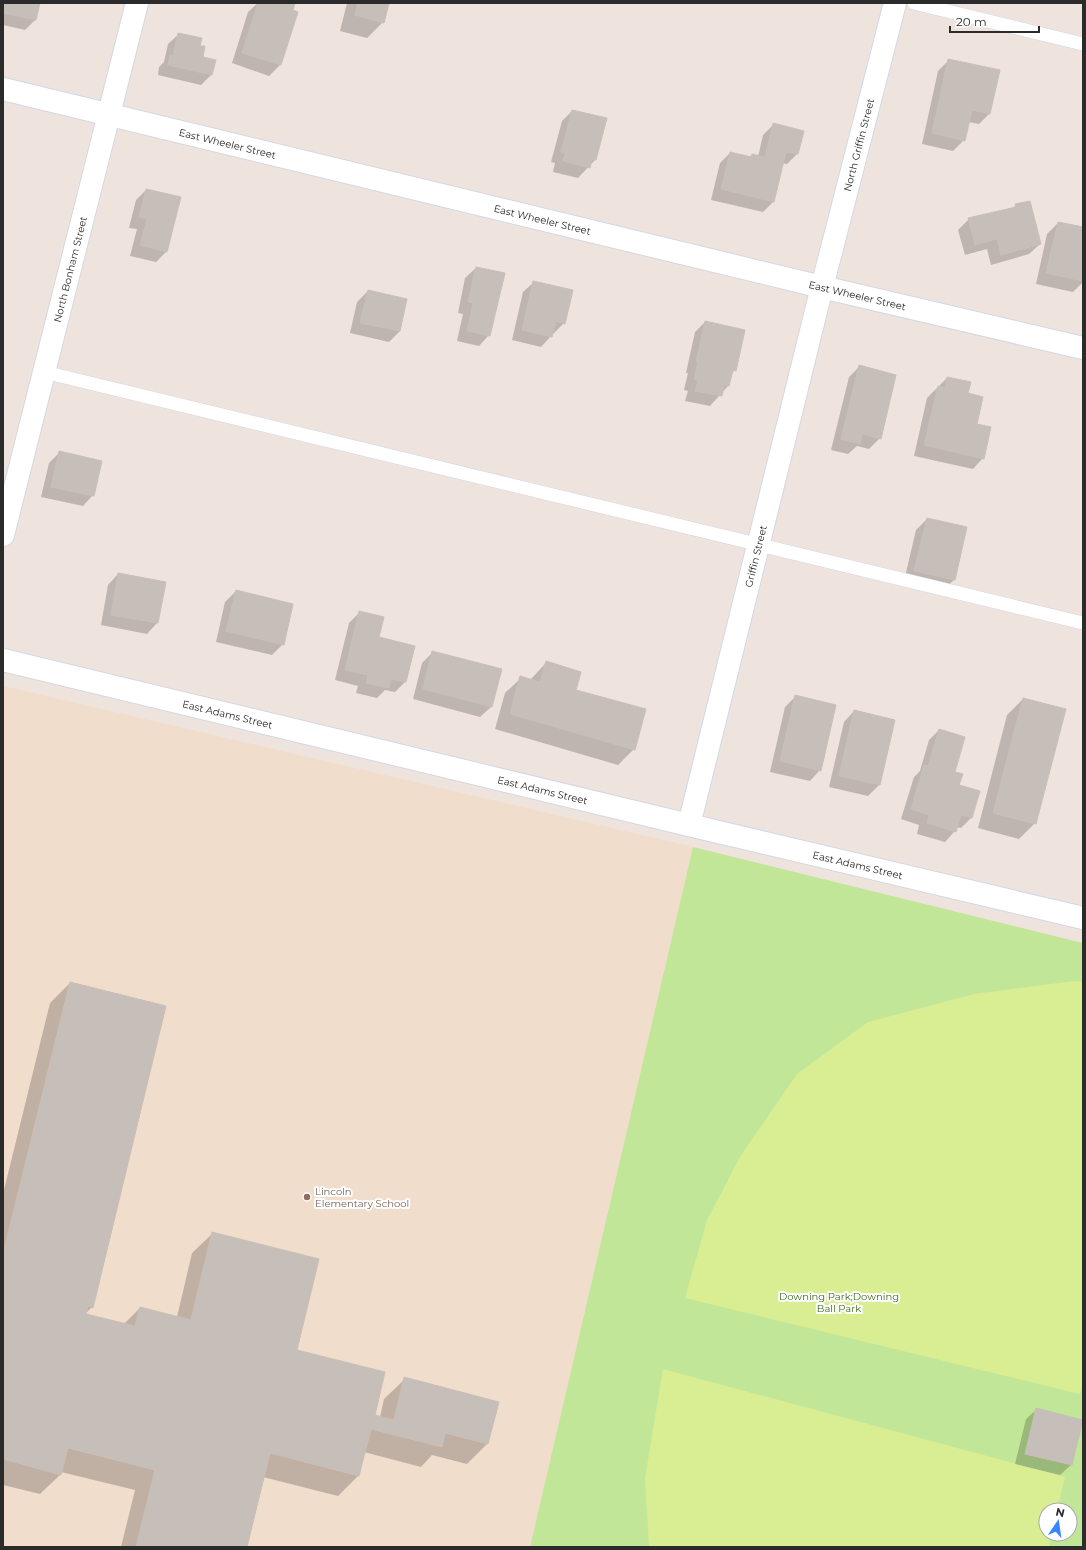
<svg xmlns="http://www.w3.org/2000/svg" width="1086" height="1550" font-family="Montserrat,sans-serif">
<style>
.education{fill:#f0ddcc}
.green{fill:#c1e698;fill-rule:evenodd}
.pitch{fill:#d9ed93}
.shadow{fill:#0003}
.building{fill:#c6bfb9;stroke:#c9bfb7}
.lines{fill:none;stroke-linecap:round;stroke-linejoin:round}
.service-casing{stroke:#d2d9e5;stroke-width:14}
.minor-casing{stroke:#d2d9e5;stroke-width:24}
.service{stroke:#fff;stroke-width:13}
.minor{stroke:#fff;stroke-width:22}
.education-dot{fill:#8d6e63;stroke:#fff;stroke-width:1.5}
.labels{text-anchor:middle;dominant-baseline:central;stroke-width:4;stroke-linejoin:round;paint-order:stroke}
.street-label{font-size:10px;fill:#2b2b2b;stroke:#fff}
.education-label{font-size:10px;fill:#785e54;stroke:#fff;text-anchor:start}
.park-label{font-size:10px;fill:#396c18;stroke:#fff}
</style>
<rect width="100%" height="100%" fill="#eee3dd"/>
<path class="education" d="M3,686l690,161 -163,700h-527z"/>
<path class="green" d="M693,847l390,96v604h-553zM1046,1510h24v24h-24z"/>
<path class="pitch" d="M1074,981l9,1v399l-3,13 -395,-96 22,-78 34,-65 56,-81 71,-52 106,-28z
M663,1369l402,108 -8,33h-11v24h6l-3,13h-400l-4,-69z"/>
<path class="shadow" d="M3,3h36l-4,17 -10,10 -22,-5z
M258,3h36l-3,8 6,1 -17,53 -11,11 -37,-13 16,-51z
M347,3h41l-5,19 -16,16 -27,-7z
M179,34l20,13 3,10 9,18 -10,10 -43,-10 1,-8 5,-5 4,-18z
M949,60l40,54 -10,10 -11,-2 -4,18 -11,11 -31,-7 16,-73z
M572,111l23,49 -17,18 -25,-6 2,-9 -4,-1 11,-41z
M774,124l23,30 -10,10 -5,-1 -9,39 -10,10 -52,-12 9,-37 10,-10 19,4 3,-2 6,2 5,-22z
M146,190l20,62 -10,10 -26,-6 7,-27 -8,-1 7,-28z
M1016,205l24,39 -11,10 -38,11 -4,-16 -22,6 -7,-25 11,-11 44,-11z
M1058,223l25,5v54l-10,10 -37,-8 11,-50z
M476,268l13,67 -10,11 -22,-5 6,-27 -5,-1 7,-35z
M534,282l30,41 -11,11 -1,-1 -1,3 -10,11 -29,-7 11,-48z
M368,291l38,9 -6,31 -11,11 -39,-9 7,-31z
M705,322l30,48 -4,4 -3,12 -18,20 -25,-5 3,-10 -4,-1 4,-17h-2l9,-41z
M859,367l21,71 -11,11 -12,-3 -9,8 -17,-4 18,-73z
M947,378l20,16 9,31 7,33 -10,11 -59,-13 13,-58z
M60,452l33,43 -10,11 -42,-9 8,-34z
M927,519l27,61 -11,10 -39,-9 12,-51z
M118,574l46,9 -7,40 -10,11 -46,-9 7,-40z
M236,591l47,53 -11,11 -56,-13 9,-40z
M360,612l18,26 27,44 -10,10 -10,-2 -8,8 -21,-5 2,-7 -23,-6 14,-57z
M433,652l58,55 -11,10 -67,-18 9,-36z
M546,663l88,86 -16,16 -123,-36 10,-36 16,-15 9,2z
M795,697l25,73 -10,11 -40,-9 15,-65z
M1023,699l12,124 -16,16 -41,-11 29,-113z
M854,711l40,9 -15,65 -11,11 -39,-9 15,-65z
M939,730l14,43 19,44 -11,11 -5,-1 -1,4 -10,11 -28,-8 2,-9 -18,-6 13,-42 6,-6 9,-31z
M70,983l22,324 -8,8 39,10 17,-17 37,9 15,-64 21,-20 82,117 79,66 6,1 4,-18 21,-20 82,65 -20,20 -35,-9 -11,12 -57,-15 -6,24 -20,20 -75,-19 -17,70h-125l14,-57 -74,-18v2l-21,20 -37,-9v-291l47,-191z
M1037,1409l45,11 -11,45 -11,10 -45,-11 11,-45z"/>
<path class="building" d="M3,3h37l-4,17 -33,-7z
M258,3h37l-2,7 5,2 -17,53 -39,-12z
M358,3h31l-5,20 -29,-8z
M178,33l24,5 -2,8h5l-2,11 13,3 -4,15 -44,-10 2,-10 3,1z
M948,59l52,11 -10,44 -18,-4 -7,31 -33,-8z
M572,110l35,8 -11,42 -4,-1 -2,9 -27,-7 2,-8 -4,-1z
M773,123l31,8 -6,23 -12,-2 -12,50 -53,-13 9,-37 21,5 1,-3 13,3z
M146,189l35,8 -14,55 -27,-7 7,-26 -8,-2z
M1030,201l11,43 -40,11 -4,-16 -22,6 -7,-27 48,-11 -1,-3z
M1058,222l25,5v54l-37,-8z
M476,267l29,6 -15,63 -23,-5 6,-28 -5,-1z
M533,281l40,9 -8,34 -9,-3 -4,16 -30,-7z
M368,290l39,9 -7,32 -40,-8z
M705,321l40,9 -9,41 -3,-1 -4,16 -5,-1 -2,11 -27,-5 3,-11 -4,-1 4,-17h-2z
M859,365l37,10 -15,64 -19,-5 -2,10 -19,-5z
M947,377l24,5 -3,11 15,4 -6,27 14,3 -7,32 -60,-14 14,-59 7,2z
M59,451l43,10 -8,35 -43,-9z
M927,518l40,9 -12,53 -41,-9z
M118,573l48,9 -8,41 -47,-8z
M236,590l57,14 -9,41 -58,-14z
M359,611l25,6 -5,20 36,9 -9,36 -15,-3 -2,9 -23,-5 2,-8 -23,-5z
M432,651l70,18 -10,38 -69,-18z
M546,661l35,11 -5,18 70,19 -11,41 -125,-36 10,-38 20,6z
M795,695l41,10 -15,66 -41,-10z
M1023,698l43,11 -30,115 -43,-11z
M854,710l41,10 -15,65 -41,-9z
M939,729l26,8 -10,35 8,2 -4,11 21,6 -8,27 -11,-3 -5,17 -29,-9 2,-8 -18,-6 13,-44 4,1z
M70,982l96,24 -73,302 -5,-2 -2,8 49,12 5,-19 51,13 21,-88 107,27 -22,91 88,22 -10,43 19,5 10,-43 95,25 -11,42 -43,-11 -3,14 -71,-18 -12,47 -89,-23 -23,94h-111l19,-77 -87,-22 -7,27 -58,-16v-205z
M1036,1408l47,12 -11,45 -47,-11z"/>
<g class="lines">
<g class="service-casing">
<path id="service" d="M914,3l169,41
M44,372l1039,251"/>
</g>
<g class="minor-casing">
<g id="minor">
<path id="s1" d="M3,89l819,198 261,61"/>
<path id="s2" d="M3,535l134,-532"/>
<path id="s3" d="M3,660l686,165 394,93"/>
<path id="s4" d="M689,825l133,-538 73,-284"/>
</g>
</g>
<use href="#service" class="service"/>
<use href="#minor" class="minor"/>
</g>
<circle class="education-dot" cx="307" cy="1197" r="4"/>
<g class="labels">
<g class="street-label">
<text stroke="none"><textPath href="#s1" startOffset="231">East Wheeler Street</textPath></text>
<text stroke="none"><textPath href="#s4" startOffset="701">North Griffin Street</textPath></text>
<text stroke="none"><textPath href="#s1" startOffset="555">East Wheeler Street</textPath></text>
<text stroke="none"><textPath href="#s2" startOffset="274">North Bonham Street</textPath></text>
<text stroke="none"><textPath href="#s1" startOffset="879">East Wheeler Street</textPath></text>
<text stroke="none"><textPath href="#s4" startOffset="277">Griffin Street</textPath></text>
<text stroke="none"><textPath href="#s3" startOffset="231">East Adams Street</textPath></text>
<text stroke="none"><textPath href="#s3" startOffset="555">East Adams Street</textPath></text>
<text stroke="none"><textPath href="#s3" startOffset="879">East Adams Street</textPath></text>
</g>
<g class="education-label">
<text x="315" y="1191">Lincoln<tspan x="315" dy="12">Elementary School</tspan></text>
</g>
<g class="park-label">
<text x="839" y="1296">Downing Park;Downing<tspan x="839" dy="12">Ball Park</tspan></text>
</g>
</g>
<rect width="1086" height="1550" fill="none" stroke="#2b2b2b" stroke-width="8"/>
<g transform="translate(1058 1522) rotate(13)"><circle r="19" fill="#ffffff" stroke="#aaaaaa"/>
<path d="M0-3L7 15L0 10L-7 15Z" fill="#3984ff"/>
<text y="-6" font-size="11" font-weight="bold" text-anchor="middle" fill="#2b2b2b">N</text>
</g>
<path d="M950 26v6h89v-6" fill="none" stroke="#2b2b2b" stroke-width="2"/>
<text x="956" y="26" font-size="12" fill="#2b2b2b" stroke="#ffffff" stroke-width="3" paint-order="stroke">20 m</text>
</svg>
